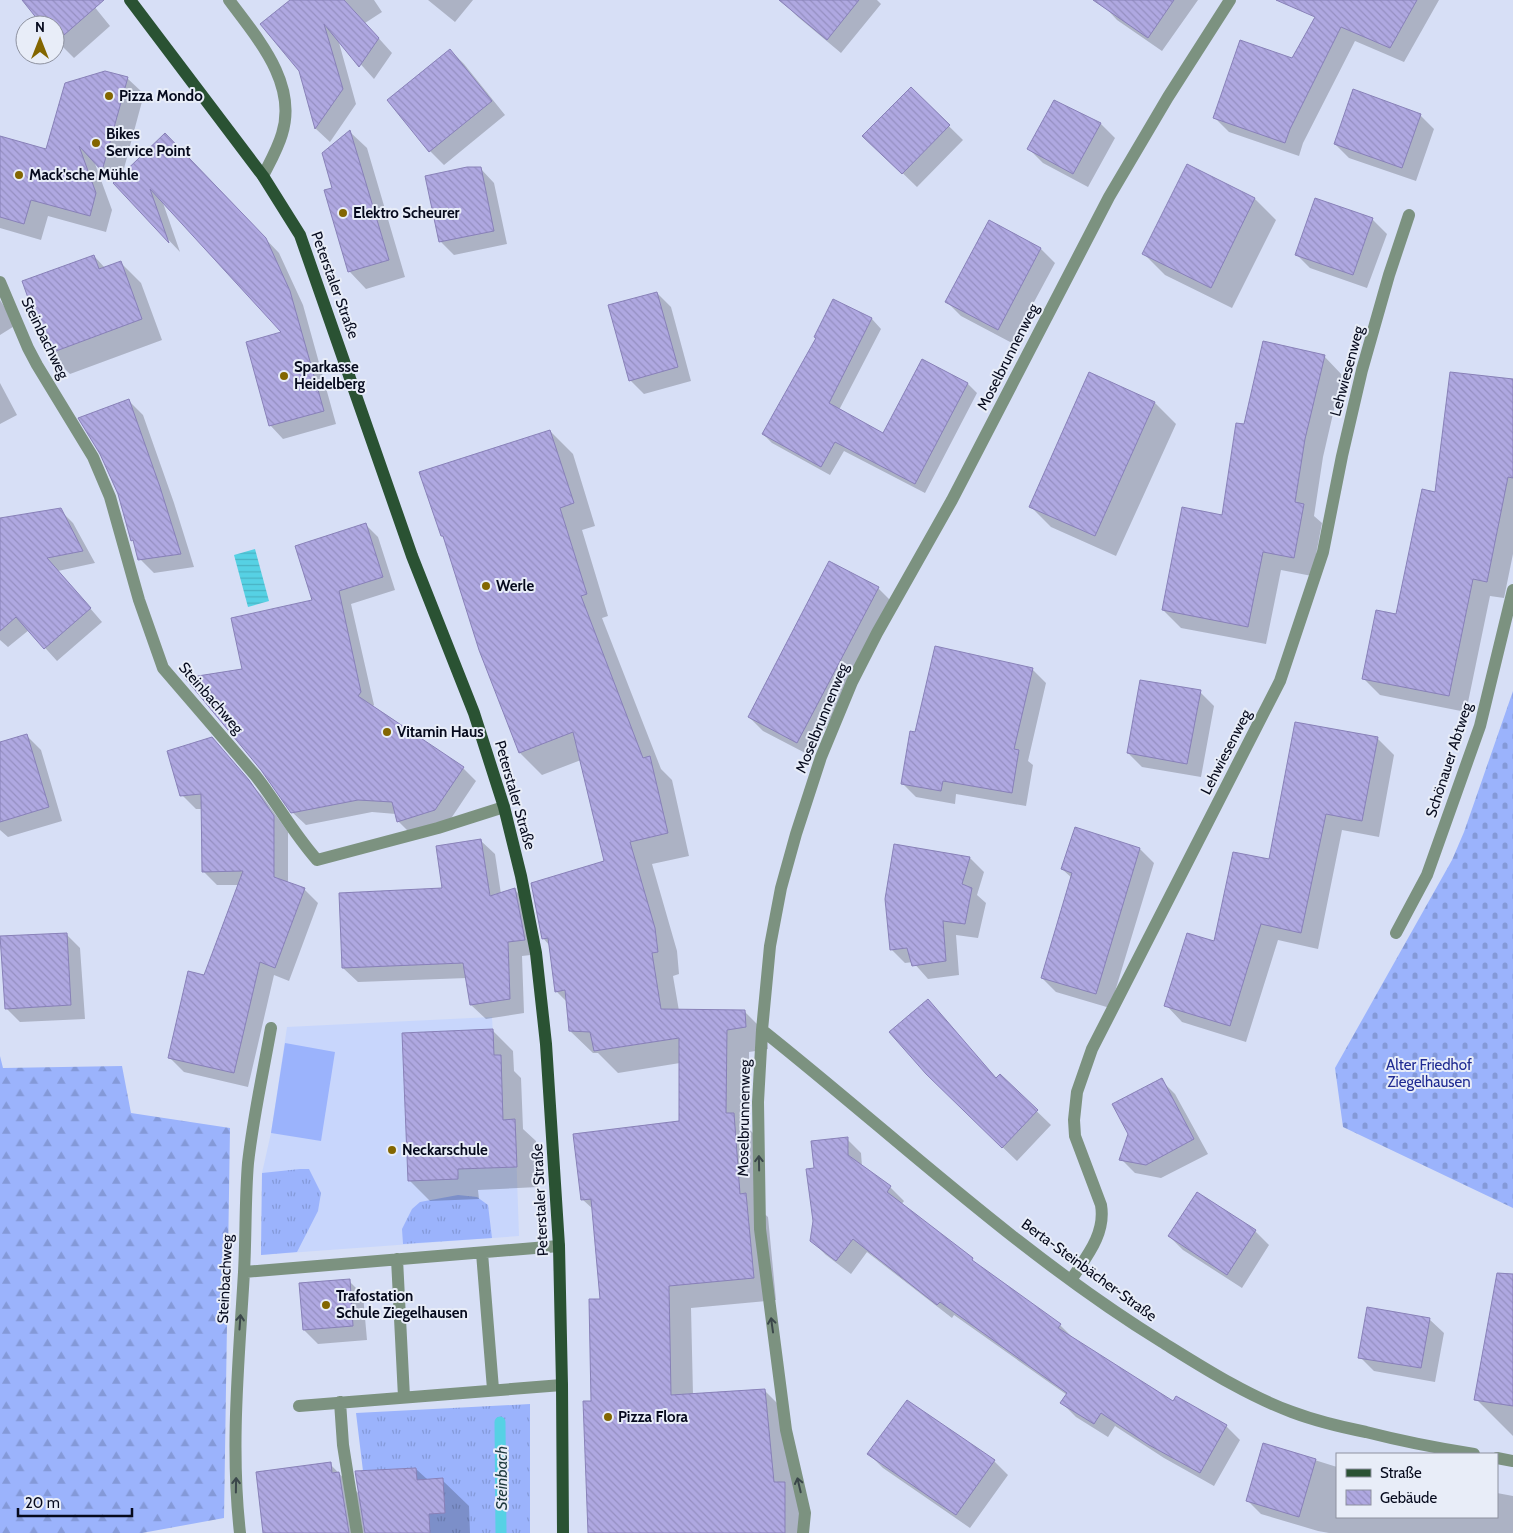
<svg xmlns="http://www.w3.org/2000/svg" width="1513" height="1533" font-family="Cabin,sans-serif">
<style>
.built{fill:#c8d6fc}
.grass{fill:url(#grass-tufts)}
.forest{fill:url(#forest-firs)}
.cemetery{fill:url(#cemetery-stones)}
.garden{fill:#9bb3fc}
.water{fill:url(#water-rules)}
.shadow{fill:#0003}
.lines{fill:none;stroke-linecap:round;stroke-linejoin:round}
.stream{stroke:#56d1e4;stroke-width:11}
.building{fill:url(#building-back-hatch);stroke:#8881b8}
.minor{stroke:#7c9280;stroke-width:12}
.major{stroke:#2a5233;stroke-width:12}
.oneway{stroke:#3b474a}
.poi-dot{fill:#836600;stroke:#e8edf8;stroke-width:2}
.labels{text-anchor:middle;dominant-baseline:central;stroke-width:4;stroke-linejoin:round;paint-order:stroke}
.poi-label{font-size:15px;font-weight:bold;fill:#060a1d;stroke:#e8edf8;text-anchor:start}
.street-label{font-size:15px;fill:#060a1d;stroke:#e8edf8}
.park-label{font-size:15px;fill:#1e2a92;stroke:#e8edf8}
.water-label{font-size:16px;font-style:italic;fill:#1d383d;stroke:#e8edf8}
</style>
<defs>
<pattern id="grass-tufts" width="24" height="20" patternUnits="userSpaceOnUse" patternTransform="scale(1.25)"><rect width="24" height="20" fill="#9bb3fc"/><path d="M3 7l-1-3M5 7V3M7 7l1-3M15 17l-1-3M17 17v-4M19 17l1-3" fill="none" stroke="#8499d8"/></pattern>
<pattern id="forest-firs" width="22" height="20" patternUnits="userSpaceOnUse" patternTransform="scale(1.25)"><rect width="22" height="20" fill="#9bb3fc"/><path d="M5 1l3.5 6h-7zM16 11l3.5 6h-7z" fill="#8499d8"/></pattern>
<pattern id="cemetery-stones" width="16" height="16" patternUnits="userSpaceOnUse" patternTransform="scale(1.25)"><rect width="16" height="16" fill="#9bb3fc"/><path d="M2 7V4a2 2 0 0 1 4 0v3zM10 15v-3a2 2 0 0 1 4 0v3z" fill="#8499d8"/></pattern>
<pattern id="water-rules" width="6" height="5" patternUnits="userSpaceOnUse" patternTransform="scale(1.25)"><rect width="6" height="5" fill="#56d1e4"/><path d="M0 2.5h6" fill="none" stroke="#49b2c3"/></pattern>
<pattern id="building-back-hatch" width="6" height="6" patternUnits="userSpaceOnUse" patternTransform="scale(1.25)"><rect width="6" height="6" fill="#afa8e1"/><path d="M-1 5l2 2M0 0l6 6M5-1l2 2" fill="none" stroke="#958fc1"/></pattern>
</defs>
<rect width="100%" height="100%" fill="#d7dff6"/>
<path class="built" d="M492,1017l2,38h7l2,64h12l4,117 -258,19 1,-82 9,-40 16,-106z"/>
<path class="grass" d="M300,1169h9l12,24 -3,18 -21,41 -36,3 1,-82z
M458,1195l19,2 11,8 4,33 -89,6 -1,-15 10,-20 8,-7z
M530,1404v129h-100l-1,-19 14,-35 -26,1 -1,-12 -53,3 -7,-58z"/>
<path class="forest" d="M0,1056l3,12 119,-2 9,47 99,15 -6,390 -82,15h-142z"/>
<path class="cemetery" d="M1513,691v517l-170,-81 -8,-59 117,-208 12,-28z"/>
<path class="garden" d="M285,1043l50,9 -14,89 -50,-8z"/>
<path class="water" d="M255,549l14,52 -21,6 -14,-52z"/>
<path class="shadow" d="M24,0h65l21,26 -36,32 -19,-19v-14h-11z
M292,0h82l8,12 -17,11 27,30 -18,26 -36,-40 18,65 -26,38 -14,-13 -16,-59z
M428,0h45l-18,22z
M786,0h91l4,4 -40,49 -43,-36 -14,-14z
M1108,0h90l-36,51 -45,-31 -13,-14z
M1326,0h113l-35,62 -49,-21 -52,102 -4,13 -70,-24 -14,-14 78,-58z
M450,50l14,14 41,51 -61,50 -14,-14z
M127,78l17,16 -22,82 57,-28 100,105 24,52 33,119 -53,15 -13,-14 13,-93 -121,-132 18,52 -86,-91 18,49 -6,22 -58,-16 -7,24 -41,-12v-91l47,14z
M911,89l52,51 -46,47 -53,-51z
M1055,101l46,23 14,14 -27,49 -45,-24 -14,-14z
M1420,115l14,14 -18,52 -67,-23 -14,-14z
M350,132l17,16 38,129 -39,12 -16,-17 -24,-81 7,-2z
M1187,166l68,33 21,21 -44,88 -67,-33 -21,-21z
M480,168l14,15 13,61 -53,11 -14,-14z
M1316,200l57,20 14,14 -20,54 -57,-20 -14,-14z
M990,222l51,27 14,14 -43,80 -51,-27 -14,-14z
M94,256l11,12 15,-6 21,21 21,57 -92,34 -21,-21z
M657,293l14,14 20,74 -47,13 -14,-14z
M0,300l16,25 -16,10z
M834,301l38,18 9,10 -42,81 44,25 39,-74 46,23 9,9 -52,100 -81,-42 -14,24 -58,-32 -9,-9 54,-95z
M1324,356l18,19 -19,82 -9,59 8,7 -10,53 -31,-6 -15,74 -85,-16 -18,-18 60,-94 22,-90z
M1513,380v174l-9,44 -14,-2 -24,116 -86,-17 -17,-17 34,-63 39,-122z
M0,383l17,32 -17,9z
M129,401l14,14 31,88 20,64 -40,6 -14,-14 -5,-16 -3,-3z
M1155,403l21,21 -60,132 -65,-29 -21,-21z
M550,431l23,23 22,72 -13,4 26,86 -6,2 59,151 11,11 17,76 -37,8 25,87 2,23 -6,2 6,35 66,1 22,22 1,15 -19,3v77l7,7 5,75 7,6 8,83 -85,8 2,87 71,-5 23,23 20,120h-218l3,-131 9,-102 -7,-90 -12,-11 98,-77v-59l-62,10 -20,-20h-5l-23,-22 -2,-28 -12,-12 -6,-45 -7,-8 62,-76 -24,-102 -39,15 -22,-22 -75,-214 -3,-3z
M60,510l13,13 22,40 -37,8 44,51 -45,39 -28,-31 -21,17 -8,-7v-121z
M366,525l12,12 17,53 -44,14 23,101 -2,2 91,61 13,13 -28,42 -37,11 -13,-13 -2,-7 -24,-2 -66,13 -14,-13 -48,-142 70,-69z
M878,588l14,14 -81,154 -48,-25 -14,-14z
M1032,669l14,14 -18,78 5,4 -7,41 -70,-12 -1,10 -39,-7 -14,-14 14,-50z
M1200,692l14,14 -13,71 -59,-10 -14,-14z
M27,736l14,14 21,71 -54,16 -8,-7v-87z
M212,739l50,57 26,36v51l16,6 14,14 -29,78 -15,-6 -26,112 -64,-15 -14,-14 35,-81 34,-92h-22l-14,-14v-62h-7l-14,-14z
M1378,739l16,16 -15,82 -37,-7 -24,119 -40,-9 -32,102 -64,-20 -16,-17 49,-62 55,-82z
M1075,829l65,20 14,14 -44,145 -54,-16 -14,-14 30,-100 -10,-9z
M480,840l15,14 6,40 14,-4 14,14 10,50 -17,2 2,57 -38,6 -15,-14 -4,-27 -109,4 -15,-14 101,-79z
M895,845l75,13 14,14 -7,23 9,8 -8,35 -22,-3 3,40 -31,4 -15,-17 -8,1 -14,-14z
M66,934l14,14 5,71 -65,3 -14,-14z
M928,1001l69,78 3,-3 51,49 -34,36 -76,-73z
M492,1030l21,21 1,20 7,7 2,51 13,12 2,46 -60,3 1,9 -49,2 -21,-21z
M1161,1080l14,14 33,60 -47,24 -26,-5 -14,-14z
M847,1139l14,14 1,14 28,20 14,14 -3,4 78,61 81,59 14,14 100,64 52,23 14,14 -26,46 -50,-28 -49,-32 -7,11 -32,-20 -14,-14 5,-8 -113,-80 -2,3 -85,-66 -16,22 -25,-19 -14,-14 2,-20 1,-52z
M1197,1194l58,37 14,14 -27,43 -59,-38 -14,-14z
M349,1281l14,14 4,45 -49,4 -14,-14z
M1429,1319l15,14 -9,49 -61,-11 -14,-14z
M1513,1321v115l-37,-37z
M907,1402l87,59 14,14 -38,53 -87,-60 -14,-14z
M1264,1444l73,23v50h160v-24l16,3v37h-184l-11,-2 -57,-17 -14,-14z
M330,1464l30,31 56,-26 12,11h14l27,26 1,27h-206z"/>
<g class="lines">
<path class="stream" d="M500,1422l1,111"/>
</g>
<path class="building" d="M22,0h82l-48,42 -1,-17h-13z
M290,0h54l35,38 -20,29 -35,-43 19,65 -28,40 -16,-58 -39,-47z
M779,0h80l-32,40z
M1093,0h81l-26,38z
M1276,0h141l-27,48 -49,-21 -51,102 -5,14 -72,-25 27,-78 52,18 23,-41z
M450,49l42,52 -63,51 -42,-52z
M105,71l23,6 -26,94 -23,-25 17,47 -6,23 -59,-16 -7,24 -24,-7v-81l46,13 19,-66z
M911,87l39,38 -48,49 -40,-38z
M1353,89l68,25 -19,54 -68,-24z
M1054,100l47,23 -28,51 -46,-25z
M350,130l39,130 -41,12 -24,-82 8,-2 -10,-35z
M165,133l101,105 24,53 34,120 -55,15 -23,-84 35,-10 -131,-143 19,54 -56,-60z
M1187,164l68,34 -44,90 -69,-34z
M467,167h14l13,64 -55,11 -14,-66z
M1315,198l58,20 -20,57 -58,-20z
M989,220l52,28 -43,82 -53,-28z
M94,255l5,14 22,-8 21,58 -94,35 -26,-73z
M657,292l21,75 -49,14 -21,-76z
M833,299l39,19 -43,85 54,30 39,-74 46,24 -53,101 -80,-42 -14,25 -59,-33 54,-96 -2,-1z
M1263,341l62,14 -20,84 -10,63 9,2 -10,54 -31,-6 -15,75 -86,-17 20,-103 40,8 14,-92 8,1z
M1089,372l66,30 -60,134 -66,-29z
M1450,372l63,7v99l-5,-1 -21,105 -14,-3 -24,117 -87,-17 14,-69 20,4 26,-125 13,3z
M129,399l31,88 21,67 -43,6 -5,-20 -2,1 -13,-47 -18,-40 -22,-36z
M550,430l24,73 -14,5 27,86 -6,2 62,162 7,-2 18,77 -38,9 25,86 3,24 -6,1 9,56 84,1 1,17 -19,3 -1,83h8l6,81 6,-1 8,85 -85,8 2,109 94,-6 9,93h11v51h-197l-5,-132h8l-2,-102h11l-9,-100 -10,1 -8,-66 106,-13v-83l-85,13 -4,-19 -21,-1 -4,-41 -10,2 -7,-54 -6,1 -11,-56 73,-22 -31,-129 -54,21 -40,-103 -36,-114h-2l-22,-64z
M61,508l22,43 -36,7 44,50 -47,41 -28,-32 -16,14v-113z
M366,523l17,54 -44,14 22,101 -3,4 106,71 -29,43 -38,12 -5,-20 -34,-2 -67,13 -30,-43 -76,-92 57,-9 -11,-51 81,-18 -17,-54z
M829,561l50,26 -82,156 -49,-26z
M935,646l98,22 -19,81 5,1 -7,43 -69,-12 -2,10 -40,-7 9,-53 5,1z
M1140,680l61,10 -14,74 -60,-11z
M1295,722l83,15 -16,84 -36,-7 -25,119 -40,-9 -31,102 -66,-20 23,-73 27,8 19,-89 36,7z
M27,734l22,73 -49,15v-80z
M212,737l37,43 25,36v61l31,11 -30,80 -15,-6 -26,111 -66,-15 20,-87 16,4 39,-104 -41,1 -1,-78 -21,2 -13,-45z
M1075,827l65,21 -44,146 -55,-16 31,-105 -11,-4z
M481,839l9,57 25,-8 10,52 -17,2 2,57 -40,6 -7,-42 -121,5 -3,-75 103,-5 -6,-42z
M894,844l76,13 -8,27 10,4 -7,36 -22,-3 3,40 -34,5 -5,-18 -17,2 -5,-51z
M67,933l4,72 -66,4 -5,-73z
M928,999l68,79 4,-4 38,36 -36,38 -76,-74 -37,-42z
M493,1029l1,26h7l2,65 12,-1 2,48 -59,2v10l-50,2 -6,-148z
M1162,1078l32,61 -48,26 -27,-5 9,-26 -16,-30z
M848,1137v18l43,31 -4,6 86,66 -1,2 89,64 -3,4 115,73 3,-5 51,29 -27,48 -51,-28 -48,-32 -7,11 -34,-21 7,-10 -127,-91 -3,3 -84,-66 -17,22 -26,-20 3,-20 -7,-52 8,-1 -3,-27z
M1197,1192l59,38 -29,45 -59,-39z
M1497,1273l16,1v132l-39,-6z
M350,1279l3,47 -50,4 -4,-47z
M1367,1307l63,11 -9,50 -63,-10z
M907,1400l88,60 -39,55 -89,-61z
M1263,1443l53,16 -17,58 -53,-16z
M331,1462l1,11 7,-1 10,61h-86l-7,-61z
M416,1468l1,12 26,-2 2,35 -16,1 1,19h-65l-10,-62z"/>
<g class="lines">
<path class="minor" d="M229,0c28,38 69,83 53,134 -4,14 -12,28 -19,42
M0,282l28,66 9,17 56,92 17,40 29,103 24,68 92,107c22,28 38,58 62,85l121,-32 66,-21
M1396,933l31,-58 53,-149 33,-136
M762,1030c132,105 256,223 400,312 42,26 84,53 130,70 24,9 49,15 74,20 35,9 71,16 108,22
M482,1253l11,136
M397,1259l7,138
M244,1272l315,-26
M1071,1280c15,-23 35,-46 30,-75l-26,-69 -1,-16 3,-28 15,-43 188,-368 43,-129 19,-96 20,-86 27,-95 20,-60
M340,1402l3,43 14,88
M299,1406l263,-21
M1497,1458l16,3
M240,1533c-10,-87 -1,-174 4,-261 2,-36 1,-73 4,-109 5,-45 15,-90 23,-135
M803,1533l2,-20 -19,-83 -26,-201 -2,-127 4,-72 8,-84 11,-58 15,-54 25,-77 31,-75 25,-49 75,-133 157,-303 59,-100 62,-97"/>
<path class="major" d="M130,0l133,176 37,59 112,321 62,157 30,94 17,69 15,77 10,91 13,202 3,139 1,148"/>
</g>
<defs><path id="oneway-shaft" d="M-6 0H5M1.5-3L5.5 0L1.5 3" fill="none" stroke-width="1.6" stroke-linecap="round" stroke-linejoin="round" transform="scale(1.25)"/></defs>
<g class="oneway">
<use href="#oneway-shaft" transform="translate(759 1163) rotate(-91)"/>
<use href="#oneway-shaft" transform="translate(240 1322) rotate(-86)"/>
<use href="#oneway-shaft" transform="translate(772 1325) rotate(-98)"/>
<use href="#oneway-shaft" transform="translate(236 1485) rotate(-89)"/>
<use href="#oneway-shaft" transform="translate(799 1485) rotate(-103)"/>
</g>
<g class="poi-dot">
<circle cx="109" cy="96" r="5"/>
<circle cx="96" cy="143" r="5"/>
<circle cx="19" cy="175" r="5"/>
<circle cx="343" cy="213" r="5"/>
<circle cx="284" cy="376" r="5"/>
<circle cx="486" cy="586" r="5"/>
<circle cx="387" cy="732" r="5"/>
<circle cx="392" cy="1150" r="5"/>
<circle cx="326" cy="1305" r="5"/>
<circle cx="608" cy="1417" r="5"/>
</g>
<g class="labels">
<g class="poi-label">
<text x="119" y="96">Pizza Mondo</text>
<text x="106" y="134">Bikes<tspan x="106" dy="17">Service Point</tspan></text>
<text x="29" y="175">Mack'sche Mühle</text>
<text x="353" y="213">Elektro Scheurer</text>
<text x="294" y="367">Sparkasse<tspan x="294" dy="17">Heidelberg</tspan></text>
<text x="496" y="586">Werle</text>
<text x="397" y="732">Vitamin Haus</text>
<text x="402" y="1150">Neckarschule</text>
<text x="336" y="1296">Trafostation<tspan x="336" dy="17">Schule Ziegelhausen</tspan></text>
<text x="618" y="1417">Pizza Flora</text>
</g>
<g class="street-label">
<text transform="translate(335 285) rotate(70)">Peterstaler Straße</text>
<text transform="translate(45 338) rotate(64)">Steinbachweg</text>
<text transform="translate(1008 357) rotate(-63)">Moselbrunnenweg</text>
<text transform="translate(1347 371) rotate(-75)">Lehwiesenweg</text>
<text transform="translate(211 698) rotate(49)">Steinbachweg</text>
<text transform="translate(822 718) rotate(-68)">Moselbrunnenweg</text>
<text transform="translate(1226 752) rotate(-63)">Lehwiesenweg</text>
<text transform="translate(1449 760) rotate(-72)">Schönauer Abtweg</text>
<text transform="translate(515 795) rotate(74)">Peterstaler Straße</text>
<text transform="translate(744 1118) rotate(-89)">Moselbrunnenweg</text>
<text transform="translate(540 1200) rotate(-93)">Peterstaler Straße</text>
<text transform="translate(1089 1270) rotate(36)">Berta-Steinbächer-Straße</text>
<text transform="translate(225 1279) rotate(-87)">Steinbachweg</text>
</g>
<g class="park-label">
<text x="1429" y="1065">Alter Friedhof<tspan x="1429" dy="17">Ziegelhausen</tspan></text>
</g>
<g class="water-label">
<text transform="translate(501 1478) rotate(-90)">Steinbach</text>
</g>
</g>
<rect x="1336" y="1453" width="162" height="65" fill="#e8edf8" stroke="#8e92a0"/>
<rect x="1346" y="1469" width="25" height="8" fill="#2a5233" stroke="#8e92a0"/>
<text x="1380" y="1478" font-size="15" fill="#060a1d">Straße</text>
<rect x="1346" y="1490" width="25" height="15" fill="url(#building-back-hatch)" stroke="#8e92a0"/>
<text x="1380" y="1503" font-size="15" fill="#060a1d">Gebäude</text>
<g transform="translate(40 40)"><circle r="24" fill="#e8edf8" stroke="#8e92a0"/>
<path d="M0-4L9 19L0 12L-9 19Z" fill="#836600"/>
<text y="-8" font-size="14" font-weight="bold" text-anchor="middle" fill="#060a1d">N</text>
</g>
<path d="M18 1508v8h114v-8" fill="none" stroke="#060a1d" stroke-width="2.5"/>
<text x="25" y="1508" font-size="15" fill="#060a1d" stroke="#e8edf8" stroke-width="4" paint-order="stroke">20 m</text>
</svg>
